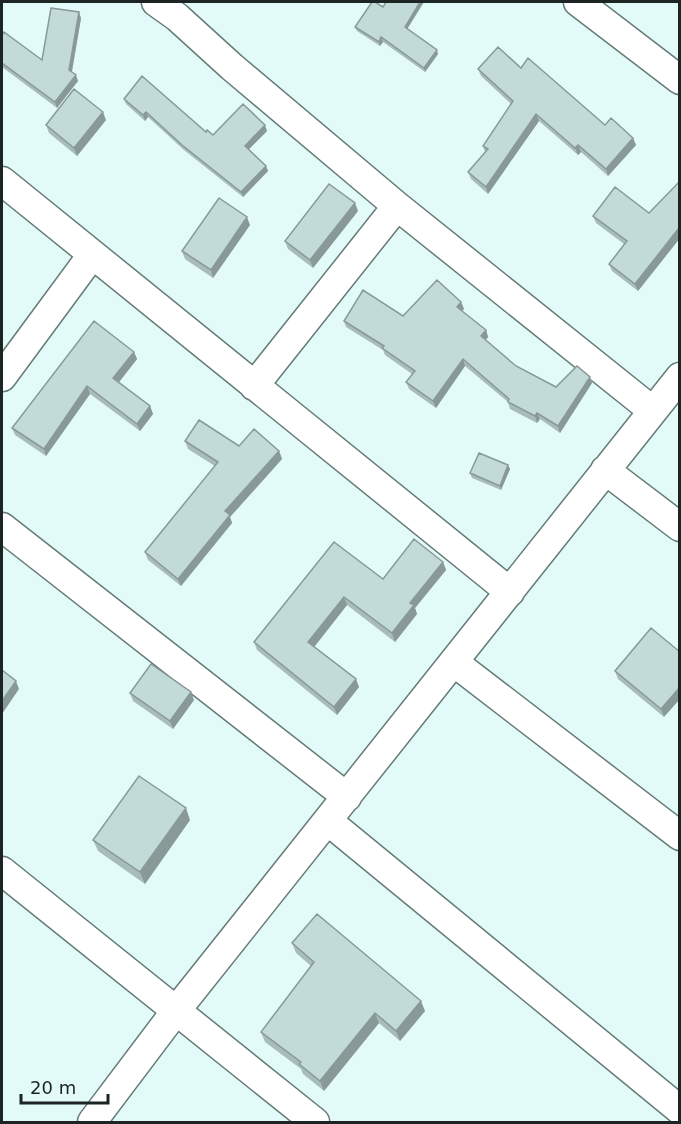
<svg xmlns="http://www.w3.org/2000/svg" width="681" height="1124" font-family="'DejaVu Sans',sans-serif">
<style>
.lines{fill:none;stroke-linecap:round;stroke-linejoin:round}
.minor-casing{stroke:#657b78;stroke-width:31}
.minor{stroke:#fff;stroke-width:28}
.wall{fill:#a8bcba}
.shaded-wall{fill:#889997}
.building{fill:#c3dbd8;stroke:#889997;stroke-width:1.5}
</style>
<rect width="100%" height="100%" fill="#e3fbf8"/>
<g class="lines">
<g class="minor-casing">
<path id="minor" d="M156,2l21,15 55,50 165,139 256,205
M578,2l102,78
M2,181l508,411
M2,377l90,-122
M254,386l143,-180
M605,470l75,57
M2,527l345,270
M455,663l225,173
M328,821l352,289
M2,871l313,251
M92,1122l83,-110 505,-635"/>
</g>
<use href="#minor" class="minor"/>
</g>
<path class="wall" d="M81,18l-9,54 6,9 -21,27 -55,-41v-32l40,25z
M355,27l53,2 30,25 -13,18 -42,-30 -3,4 -23,-15z
M521,68l84,57 28,13 3,7 -28,31 -27,-24 -3,3 -39,-34 -51,73 -17,-15 -3,-7 17,-20 -2,-6 28,-42 -30,-28 -3,-7z
M124,99l89,36 54,-4 -18,18 17,17 2,5 -25,26 -59,-47 -36,-33 -3,4 -19,-17z
M106,120l-29,36 -28,-23 -3,-8z
M680,181v57l-42,53 -26,-20 -3,-7 15,-20 -28,-21 -3,-7 56,-3z
M358,211l-45,57 -25,-19 -3,-8z
M250,225l-37,53 -28,-19 -3,-8z
M461,302l3,7 -2,2 24,19 2,7 -2,3 30,26 40,21 34,-10 2,6 -32,50 -20,-14 -3,4 -27,-14 -2,-7 -43,-36 -29,42 -27,-19 -3,-7 6,-8 -27,-19 -2,-5 -37,-23 -2,-6 59,-5z
M134,352l3,7 -18,23 31,24 3,8 -13,17 -50,-37 -44,62 -31,-21 -3,-7z
M185,441l54,5 40,5 3,8 -52,58 2,6 -51,63 -33,-26 -3,-8 70,-86 -27,-17z
M508,465l2,4 -9,21 -29,-12 -2,-5z
M443,562l3,8 -31,38 2,6 -22,28 -48,-37 -33,42 45,40 -22,28 -80,-65 -3,-8 129,-63z
M651,628l13,89 -46,-38 -3,-8z
M130,693l64,7 -21,29 -40,-28z
M190,820l-45,64 -47,-33 -5,-11z
M292,943l133,68 -25,30 -21,-18 -55,68 -21,-17 -2,-5 -36,-27 -4,-10 50,-66 -15,-13z"/>
<path class="shaded-wall" d="M420,2h4l-18,29 -1,-4z
M79,12l2,6 -10,58 -2,-6z
M381,37l2,5 -3,4 -1,-4z
M437,50l1,4 -13,18 -1,-4z
M76,75l2,6 -21,27 -2,-6z
M103,112l3,8 -29,36 -3,-8z
M146,112l2,5 -3,4 -2,-6z
M536,114l3,7 -51,73 -2,-7z
M265,125l2,6 -20,20 -2,-5z
M633,138l3,7 -28,31 -2,-7z
M578,145l3,7 -3,3 -3,-7z
M266,166l2,5 -25,26 -2,-5z
M355,203l3,8 -45,57 -3,-8z
M247,217l3,8 -37,53 -2,-8z
M679,228l1,10 -42,53 -3,-7z
M461,302l3,7 -4,4 -3,-6z
M486,330l2,7 -4,5 -3,-6z
M134,352l3,7 -21,27 -3,-8z
M463,359l2,7 -29,42 -3,-7z
M590,377l2,6 -32,50 -2,-7z
M87,386l3,8 -44,62 -2,-7z
M150,406l3,8 -13,17 -3,-7z
M537,413l3,6 -3,4 -2,-7z
M279,451l3,8 -52,58 2,6 -51,63 -3,-7 47,-68z
M508,465l2,4 -9,21 -1,-4z
M443,562l3,8 -31,38 2,6 -22,28 -3,-9 18,-30z
M344,597l3,8 -36,46 -3,-9z
M356,679l3,8 -22,28 -3,-8z
M16,681l3,8 -17,25v-13z
M680,687v12l-16,18 -3,-8z
M191,692l3,8 -21,29 -3,-8z
M186,808l4,12 -45,64 -5,-12z
M421,1001l4,10 -25,30 -4,-10z
M375,1013l4,10 -55,68 -4,-10z"/>
<path class="building" d="M372,2h3l8,5 3,-5h34l-15,25 32,23 -13,18 -43,-31 -2,5 -24,-15z
M51,8l28,4 -10,58 7,5 -21,27 -53,-39v-28l2,-3 38,28z
M498,47l23,21 7,-10 77,67 6,-7 22,20 -27,31 -28,-24 -3,3 -39,-34 -50,73 -18,-15 20,-23 -5,-3 30,-45 -35,-32z
M142,76l64,56 1,-2 6,5 30,-31 22,21 -20,21 21,20 -25,26 -59,-47 -36,-33 -3,3 -19,-16z
M74,89l29,23 -29,36 -28,-23z
M680,181v48l-1,-1 -44,56 -26,-20 18,-23 -34,-25 22,-29 34,26z
M329,184l26,19 -45,57 -25,-19z
M219,198l28,19 -36,53 -29,-19z
M437,280l24,22 -4,5 29,23 -5,6 35,30 40,21 21,-21 13,11 -32,49 -21,-13 -2,3 -27,-14 1,-3 -46,-40 -30,42 -27,-19 9,-11 -33,-23 2,-2 -40,-25 19,-31 40,26z
M94,321l40,31 -21,26 37,28 -13,18 -50,-38 -43,63 -32,-21z
M199,420l40,26 15,-17 25,22 -54,60 5,4 -52,64 -33,-27 73,-90 -33,-21z
M479,453l29,12 -8,21 -30,-13z
M414,539l29,23 -33,41 4,2 -22,28 -48,-36 -36,45 48,37 -22,28 -80,-65 80,-100 49,37z
M651,628l29,24v35l-19,22 -46,-38z
M151,664l40,28 -21,29 -40,-28z
M2,670l14,11 -14,20z
M139,776l47,32 -46,64 -47,-32z
M317,914l104,87 -25,30 -21,-18 -55,68 -21,-17 2,-2 -40,-30 53,-70 -22,-19z"/>
<rect width="681" height="1124" fill="none" stroke="#1c2524" stroke-width="6"/>
<path d="M21 1094v9h87v-9" fill="none" stroke="#1c2524" stroke-width="3"/>
<text x="30" y="1094" font-size="18" fill="#1c2524" stroke="#e3fbf8" stroke-width="4.5" paint-order="stroke">20 m</text>
</svg>
